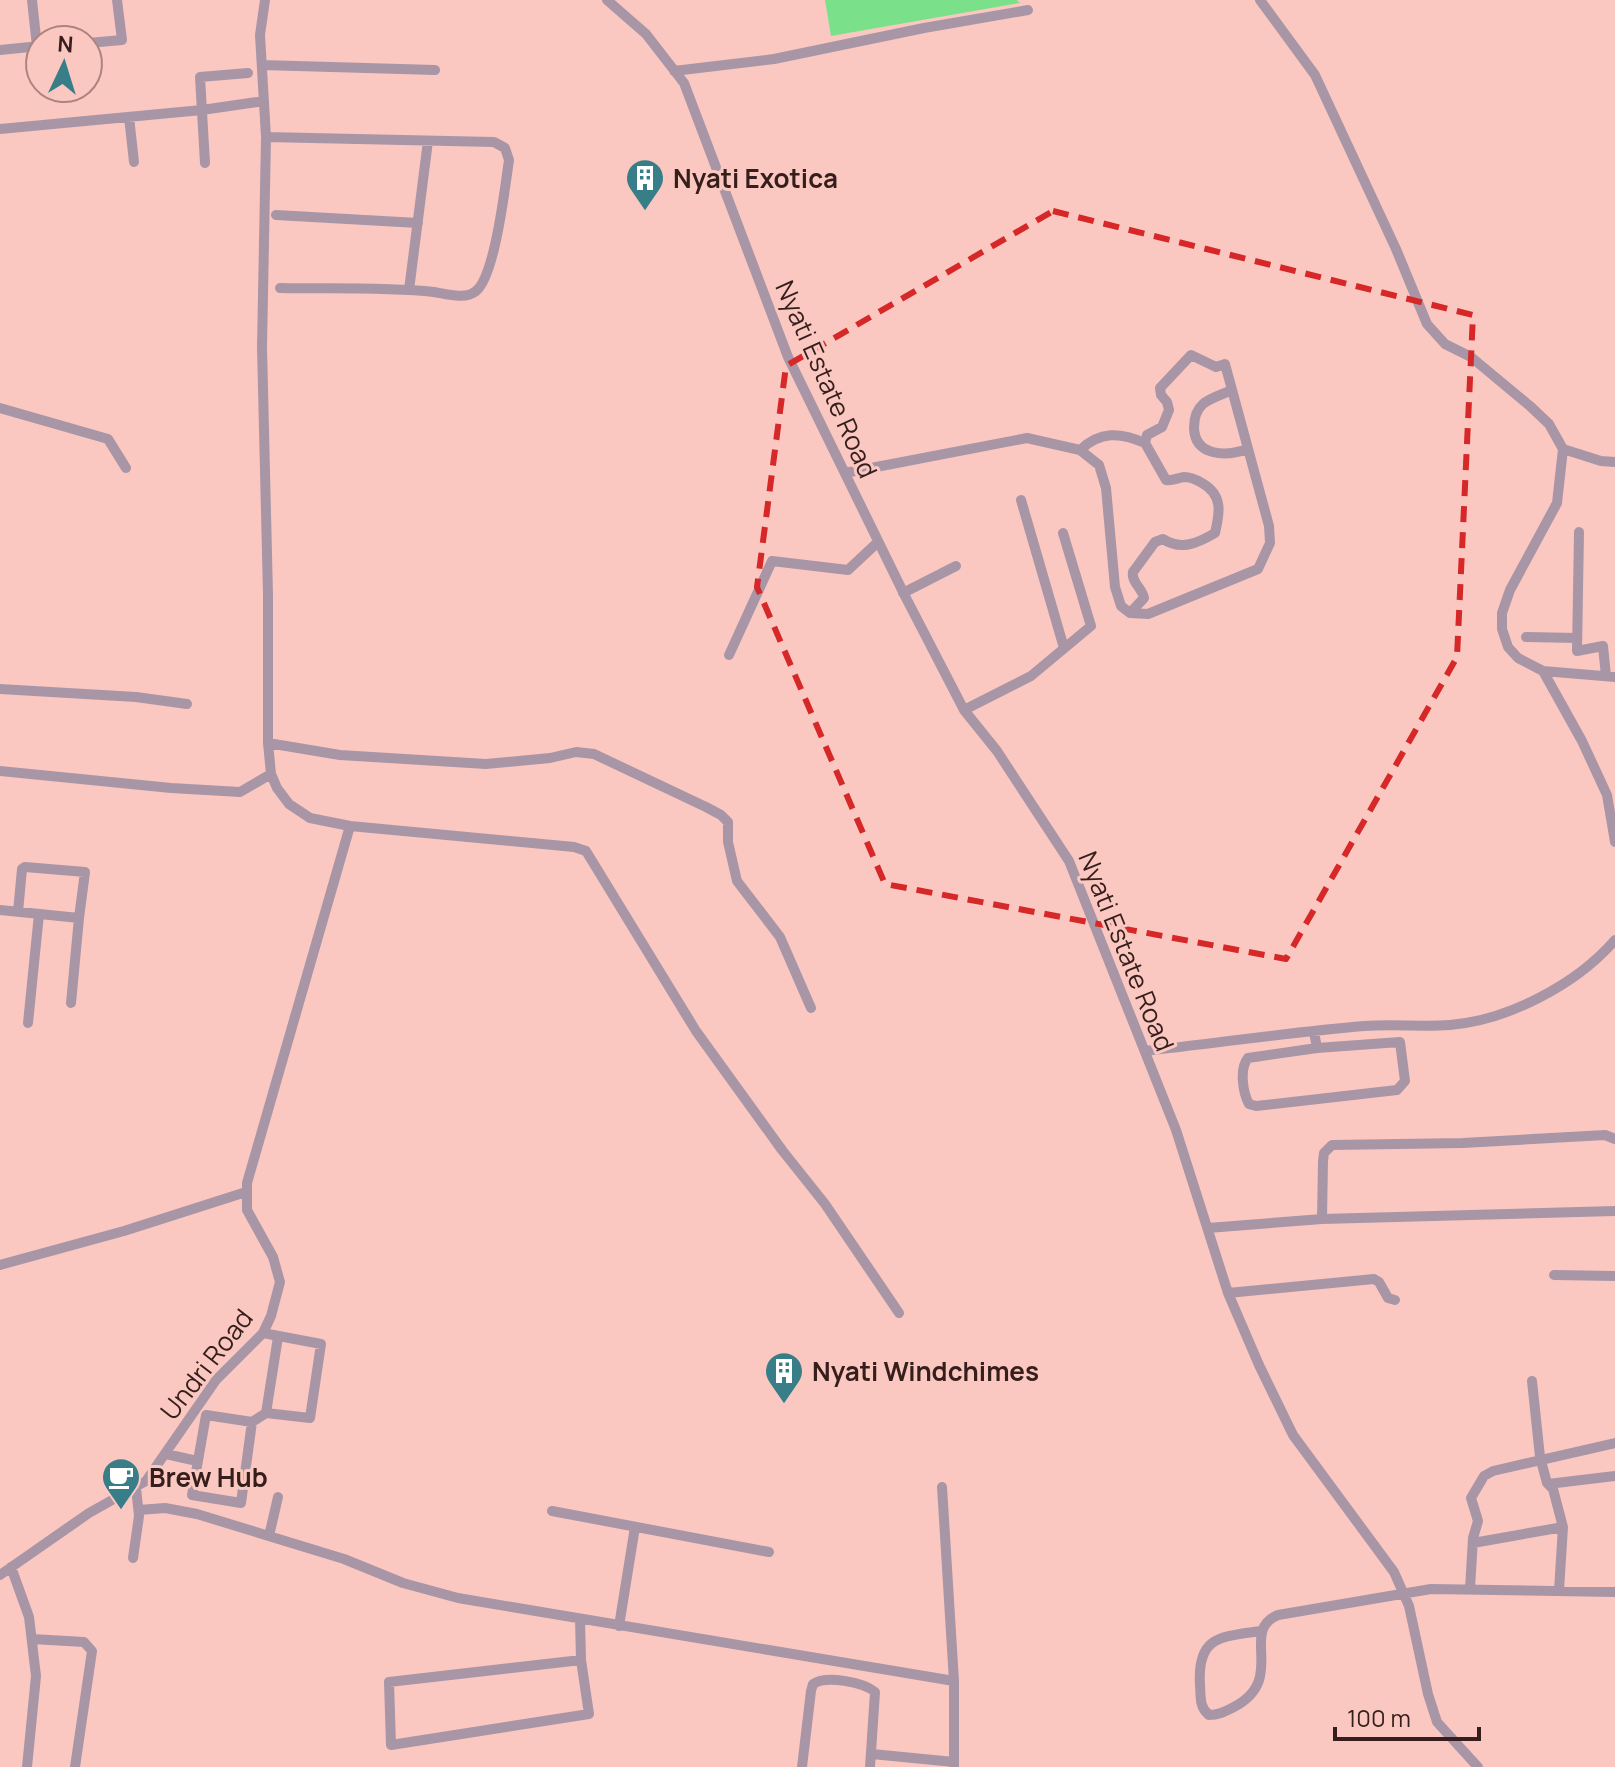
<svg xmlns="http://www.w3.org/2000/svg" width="1615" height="1767" font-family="Manrope,sans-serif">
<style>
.green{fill:#7ae18a}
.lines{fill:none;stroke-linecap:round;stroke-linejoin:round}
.minor{stroke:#a896a7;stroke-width:10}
.marked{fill:none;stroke:#d62828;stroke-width:6;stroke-dasharray:16 10;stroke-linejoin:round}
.labels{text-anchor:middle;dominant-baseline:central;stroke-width:6;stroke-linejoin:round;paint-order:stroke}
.poi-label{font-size:26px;font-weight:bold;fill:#351e1b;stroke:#fbc8c1;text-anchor:start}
.street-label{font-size:26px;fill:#351e1b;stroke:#fbc8c1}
</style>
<rect width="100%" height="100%" fill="#fbc8c1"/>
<path class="green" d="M825,0h192l3,3 -189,33z"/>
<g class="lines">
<path class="minor" d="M32,0l5,47
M265,0l-5,35 6,102 -4,210 6,248v148l3,31 6,14 12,16 21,14 40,8 224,21 12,4 110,180 86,119 43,54 74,109
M607,0l39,34 38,49 104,274 117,239 59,114 33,41 72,110 107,269 52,163 31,72 34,70 101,137 15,34 19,88 9,28 41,45
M1260,0l55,75 81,174 31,75 18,20 26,13 59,49 19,18 14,25 -6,54 -47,87 -8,23v16l6,18 10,11 25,13 39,70 25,54 8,47
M88,43l34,-3 -5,-40
M0,50l40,-4
M262,65l173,5
M674,71l100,-12 150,-31 104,-18
M129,117l5,45
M0,129l202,-19 62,-9
M266,137l228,5 11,6 4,12c-4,27 -14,116 -33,131 -10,9 -30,3 -42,1 -51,-5 -103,-3 -154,-4
M205,163l-5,-86 48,-4
M276,215l142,8
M409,290l19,-149
M1232,390c-9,4 -22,8 -29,14 -7,6 -9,15 -9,24 1,28 31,29 54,21
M0,408l108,31 18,29
M1563,449l38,12 14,1
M1080,450c20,-19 40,-18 65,-7
M845,473l182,-35 53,12 19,15 7,23 9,99 6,19 9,7 18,1 110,-45 12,-26 -1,-17 -44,-162 -9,3 -25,-12 -31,33 1,7 6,7 2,8 -7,17 -15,8 -2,8 21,37c7,1 11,-2 18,-3 7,0 13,3 18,6 21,12 18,29 13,50 -17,10 -34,18 -52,6l-8,3 -22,30c-2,10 9,16 11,26l-14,15
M1021,500l43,148
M1579,532l-2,119 26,-5 3,30
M903,593l53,-27
M1526,637l51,1
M729,655l43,-94 76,9 30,-28
M1543,671l72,6
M0,689l136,8 51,7
M964,710l67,-34 60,-50 -28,-93
M268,743l72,12 146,9 64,-6 26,-6 18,2 112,53 15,8 7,7v20l9,39 43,56 31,71
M0,771l171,17 69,4 31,-18
M0,910l79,8 -8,85
M18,912l4,-43 3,-2 60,5 -6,46
M28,1023l11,-109
M1314,1032l3,16 83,-6 5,39 -8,9 -141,16 -7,-2c-6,-11 -10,-35 -1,-46l69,-10
M1145,1051c73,-8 146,-19 219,-25 29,-2 58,1 86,-1 59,-5 127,-41 165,-85
M1322,1219l1,-58 1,-8 8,-8 131,-2 142,-8 10,4
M1208,1228l114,-9 293,-8
M0,1265l124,-34 122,-39
M1554,1275l61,1
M1228,1293l146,-14 5,3 9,16 7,2
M1532,1381l8,76 7,26 6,6 10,38 -4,63
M266,1413l12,-76
M252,1422l-11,81 -49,-8 14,-80 46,7 14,-9 44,5 11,-74 -58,-11
M166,1454l31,7
M1548,1484l67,-8
M942,1487l12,194
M139,1510l26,-2 32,6 147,45 59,24 55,15 496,83v86
M552,1511l217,41
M269,1536l9,-39
M1473,1543l90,-16
M133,1558l6,-42 -3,-28
M11,1567l18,50 7,59 -9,91
M0,1575l89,-62 57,-32 70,-101 47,-47 8,-17 9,-34 -7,-25 -26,-47v-27l103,-357
M1470,1589l3,-51 5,-17 -7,-23 13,-22 9,-5 122,-28
M580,1619l1,41 8,54 -198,31 -2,-63 192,-22
M619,1626l16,-99
M1261,1631c-41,6 -64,5 -61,54 1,12 -1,22 9,30 9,0 15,-3 23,-7 57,-28 6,-77 46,-93l153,-26 184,3
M32,1639l52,3 8,9 -17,116
M872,1754l82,8
M802,1767l9,-76 2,-7c13,-9 50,-2 62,8l-5,75"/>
</g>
<path class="marked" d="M1053,211l420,104 -16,342 -171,302 -401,-75 -128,-297 29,-221z"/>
<defs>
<g id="building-pin" transform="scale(2)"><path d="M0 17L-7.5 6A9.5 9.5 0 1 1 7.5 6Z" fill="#377e88" stroke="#fbc8c1"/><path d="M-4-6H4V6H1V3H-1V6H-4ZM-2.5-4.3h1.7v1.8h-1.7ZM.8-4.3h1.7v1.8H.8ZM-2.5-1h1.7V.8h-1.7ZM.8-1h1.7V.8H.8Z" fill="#fff"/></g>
<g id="cafe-pin" transform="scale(2)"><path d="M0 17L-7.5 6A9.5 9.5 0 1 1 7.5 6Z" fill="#377e88" stroke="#fbc8c1"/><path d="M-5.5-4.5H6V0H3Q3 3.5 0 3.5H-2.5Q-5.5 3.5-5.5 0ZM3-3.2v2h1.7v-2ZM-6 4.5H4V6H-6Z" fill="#fff"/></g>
</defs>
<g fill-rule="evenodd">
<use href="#building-pin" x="645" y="178"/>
<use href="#building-pin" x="784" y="1371"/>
<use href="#cafe-pin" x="121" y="1477"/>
</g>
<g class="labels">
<g class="poi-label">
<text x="673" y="178">Nyati Exotica</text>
<text x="812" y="1371">Nyati Windchimes</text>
<text x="149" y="1477">Brew Hub</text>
</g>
<g class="street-label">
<text transform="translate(827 379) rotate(66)">Nyati Estate Road</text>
<text transform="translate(1127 951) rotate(68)">Nyati Estate Road</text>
<text transform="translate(206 1364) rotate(-52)">Undri Road</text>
</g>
</g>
<g transform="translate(64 64) rotate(4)"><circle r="38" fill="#fbc8c1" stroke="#ac847f" stroke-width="2"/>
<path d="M0-6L14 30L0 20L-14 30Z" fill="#377e88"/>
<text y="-12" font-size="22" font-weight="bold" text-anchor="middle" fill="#351e1b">N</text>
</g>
<path d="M1335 1727v12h144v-12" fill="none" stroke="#351e1b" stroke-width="4"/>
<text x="1347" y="1727" font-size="24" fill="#351e1b" stroke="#fbc8c1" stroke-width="6" paint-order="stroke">100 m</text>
</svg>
